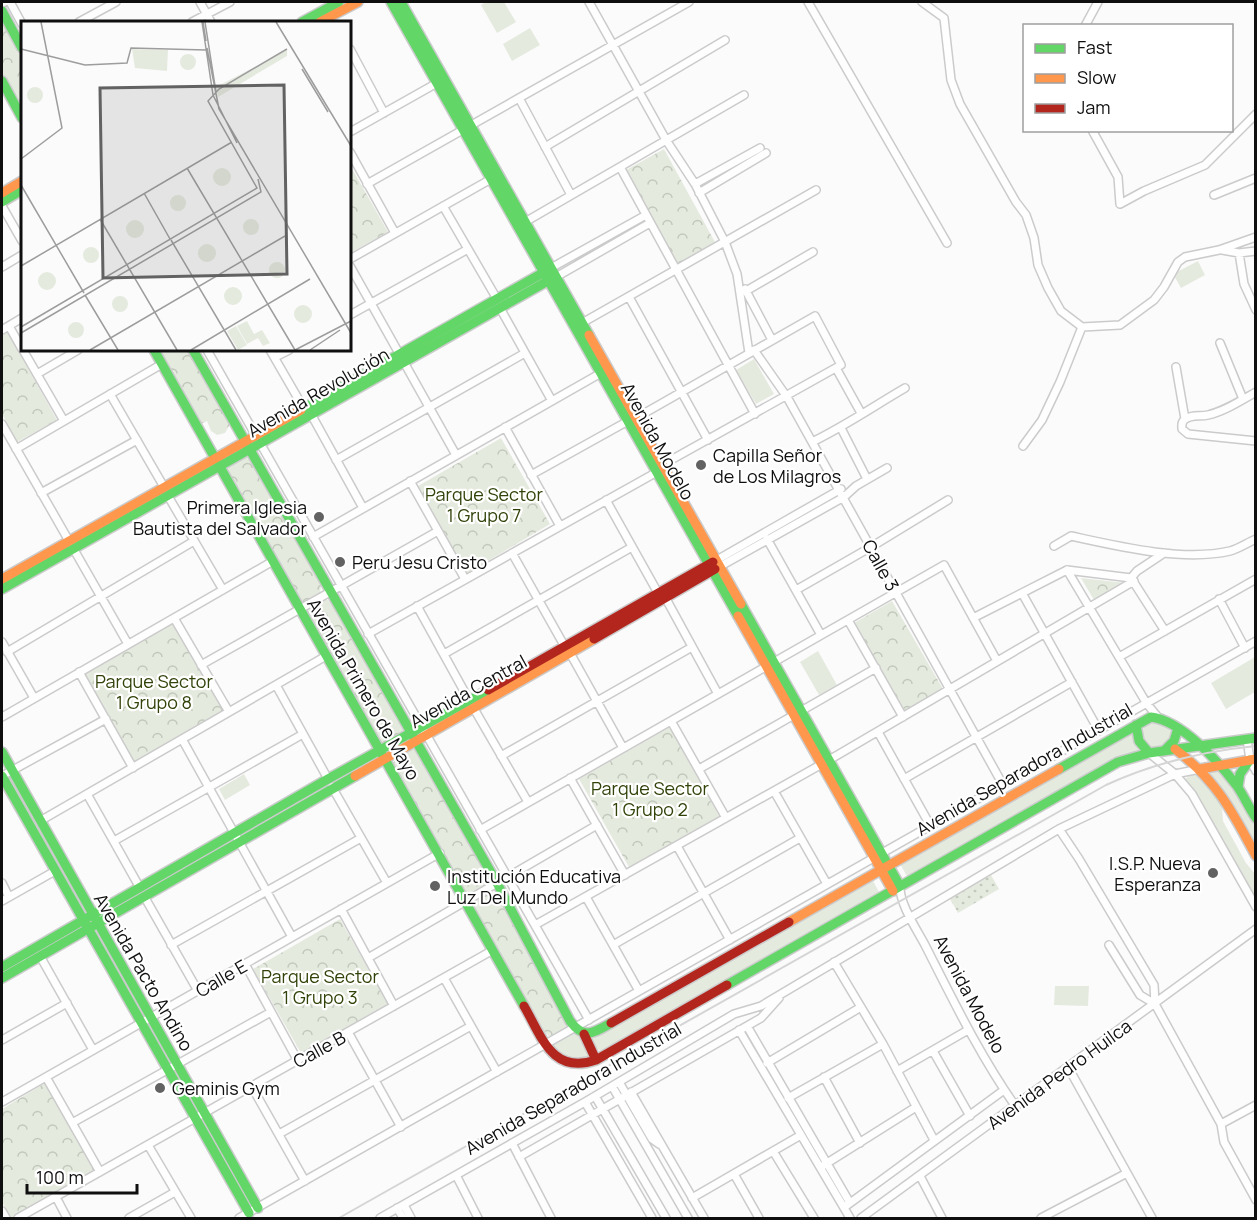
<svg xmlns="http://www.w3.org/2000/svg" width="1257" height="1220" font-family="Manrope,sans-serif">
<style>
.grass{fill:#e5eade}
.park{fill:url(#park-crowns)}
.garden{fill:url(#garden-dots)}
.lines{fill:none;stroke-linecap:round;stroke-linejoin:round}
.street-casing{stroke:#cbcbcc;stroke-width:10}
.fast-casing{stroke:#cbcbcc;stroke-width:12}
.slow-casing{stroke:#cbcbcc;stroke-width:12}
.jam-casing{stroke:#cbcbcc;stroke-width:12}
.street{stroke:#fefeff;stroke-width:7}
.fast{stroke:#63d668;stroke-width:9}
.slow{stroke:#ff974d;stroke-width:9}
.jam{stroke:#b3261e;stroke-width:9}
.rail{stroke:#d5d5d5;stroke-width:2}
.poi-dot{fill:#626263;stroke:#fff;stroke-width:2}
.labels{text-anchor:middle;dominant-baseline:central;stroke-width:4.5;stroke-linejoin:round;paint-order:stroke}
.street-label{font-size:18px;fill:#0f0f10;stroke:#fff}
.poi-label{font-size:18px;fill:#0f0f10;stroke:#fff;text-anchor:start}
.park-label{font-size:18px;fill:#314309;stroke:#fff}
.inset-road{fill:none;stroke:#9d9d9e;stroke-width:1.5}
.view{fill:#626263;fill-opacity:0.15;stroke:#626263;stroke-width:3}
.inset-edge{fill:none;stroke:#0f0f10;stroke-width:3}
</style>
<defs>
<pattern id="park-crowns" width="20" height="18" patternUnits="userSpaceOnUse" patternTransform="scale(1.5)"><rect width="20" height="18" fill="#e5eade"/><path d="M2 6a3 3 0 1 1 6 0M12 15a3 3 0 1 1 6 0" fill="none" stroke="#c3c8bd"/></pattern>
<pattern id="garden-dots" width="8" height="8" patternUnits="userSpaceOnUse" patternTransform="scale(1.5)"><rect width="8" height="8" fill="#e5eade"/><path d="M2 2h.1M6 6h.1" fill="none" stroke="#c3c8bd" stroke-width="1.8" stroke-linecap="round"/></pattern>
</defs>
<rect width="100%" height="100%" fill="#fbfbfc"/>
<path class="grass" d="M486,2h18l12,20 -19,11 -16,-28z
M530,28l10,17 -28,16 -9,-17z
M1198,261l7,14 -24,13 -8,-14z
M754,359l20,35 -18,10 -20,-34z
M818,651l19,34 -18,10 -19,-33z
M1255,657v35l-29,17 -15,-26z
M1152,723l13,3 8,7 -9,13 -11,4 -8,-4 -4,-12 3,-7z
M1132,732l2,11 6,9 -232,126 -9,-16z
M1223,769l32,55v26l-45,-76z
M244,774l6,11 -25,15 -6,-11z
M1191,775h7l14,11 10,22 1,13 23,42 9,11v25l-70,-116v-4z
M872,879l8,15 -279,157 -8,-4 -1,-4 2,-7z
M1055,986h34l-1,20 -34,-1z
M575,1030l7,6 11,23 -7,3 -21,-1 -16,-16z"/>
<path class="park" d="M2,22l20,36v54l-20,-36z
M664,149l52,95 -39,21 -51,-95z
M350,165l38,67 -38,21z
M7,331l50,89 -40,22 -15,-28v-80z
M157,350h30l43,74 -5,9 -8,2 -6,-4 -4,-10 -6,3z
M501,438l49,86 -84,50 -48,-88z
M245,457l6,3 70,126 -1,8 -14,8 -7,-1 -73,-132 1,-2z
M1081,578l44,5 -31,17z
M324,599l4,1 6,6 69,124 -1,3 -18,11 -5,-4 -73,-128z
M892,601l51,88 -38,22 -51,-88z
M173,622l51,90 -90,50 -50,-90z
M670,727l50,91 -90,51 -51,-90z
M413,749l4,2 72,129 -1,6 -17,9 -6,-2 -73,-130z
M491,892l5,2 73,130v3l-17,11 -6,-4 -73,-125 3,-8z
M340,919l48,85 -87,49 -48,-84z
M45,1083l49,87 -83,48 -9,-16v-93z"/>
<path class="garden" d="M991,875l8,14 -41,24 -8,-14z"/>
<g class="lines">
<g class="street-casing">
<path id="street" d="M10,2l12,22
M200,2l11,20
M589,2l77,138 29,44 30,58 12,32 12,79
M808,2l139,241
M922,2l22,16 7,62 9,24 56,98 10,13 8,23 4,27 10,23 13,23 21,16 38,-2 34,-25 10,-13 14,-25 7,-5 34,-7 37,-13
M2,3l3,-1
M79,22l37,-20
M192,22l38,-20
M1085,26l13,-24
M350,49l34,64
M519,98l52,97
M1092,130l26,47 2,27 24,-13 61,-26 51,-51
M350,132l87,-49
M545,147l180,-107
M350,152l45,81
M620,167l135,247
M367,184l322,-182
M695,184l65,-36
M699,193l67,-40
M1214,195l42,-17
M2,206l20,35
M443,206l54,93
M525,222l219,-127
M1222,250l17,3 17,-2
M1239,253l5,31 12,26
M350,259l141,-80
M350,266l106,189
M2,267l20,-12
M551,268l95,-53
M556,277l94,-54
M745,289l27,51
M746,291l67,-39
M629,297l79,143
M500,308l52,93
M350,315l118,-66
M582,323l234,-133
M9,326l13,23
M2,330l20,-12
M1220,343l23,56
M23,350l41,71
M207,350l382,670
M270,350l33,57
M754,350l33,47 216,388
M275,357l14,-7
M1176,367l9,52
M836,368l25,45
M37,374l41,-24
M1256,392c-16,9 -31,19 -48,23 -8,2 -17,-1 -24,5 -3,3 -2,5 -2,9l6,5 68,7
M110,394l54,93
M311,414l52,94
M636,418l179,-102 26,49 -179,100
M2,424l126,220
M505,427l55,99
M841,428l26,51
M812,442c33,-16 62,-36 93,-54
M1023,446l19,-26 18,-38 22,-55
M16,449l146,-85
M336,460l189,-107
M531,475l97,-54
M410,481l55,98
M41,493l96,-53
M168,496l55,94
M606,500l52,93
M313,537l288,-164
M767,539l54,96
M1054,546l17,-10c46,10 112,26 159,15 8,-2 17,-8 26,-12
M512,553l53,94
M715,561l126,-72
M719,567l125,-70 12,-11 31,-18
M1067,570l80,134 10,12
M1067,570l64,8 34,53
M1131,578l6,-7 27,-18
M796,590l75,-43 77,-47
M1022,593l77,138
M665,597l53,97
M1219,599l26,49
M417,606l52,94
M174,618l55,94
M973,618l94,-48
M848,620l55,97
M368,634l289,-162
M2,642l32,56
M7,652l187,-111
M570,653l53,95
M444,654l188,-107
M1119,657l137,-78
M774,662l170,-97 53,96
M201,665l237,-134
M79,672l54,96
M276,685l52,94
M473,707l55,95
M801,711l75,-43
M2,717l271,-156
M671,721l55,97
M878,732l52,93
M182,739l110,198
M1247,739l3,21 6,11
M1149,753l26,21 17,20 64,113
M501,756l191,-109
M829,760l305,-179
M699,769l95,-54
M2,776l104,-57
M570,778l55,97
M904,779l168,-97
M332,787l55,96
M774,791l53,93
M87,794l53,94
M40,821l286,-165
M1059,829l20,30 75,126 1,19 66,120 3,18 32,58
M480,830l287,-164
M114,841l189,-107
M677,846l53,94
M2,883l7,14
M900,886c-1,17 17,44 25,59 28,55 55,111 91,162
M144,896l54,95
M586,897l53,94
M2,901l53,-30
M341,909l53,97
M535,925l287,-161
M171,945l190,-107
M613,945l187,-107
M1109,945l31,50 15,9
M40,956l53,94
M368,958l229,-133
M834,962l49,82 51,96
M245,964l53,97
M444,978l53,94
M747,1026l103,177
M739,1030l111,188
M348,1032l53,95
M2,1040l65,-37
M933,1051l37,65
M767,1063l94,-56
M1068,1067l84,151
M897,1071l71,-41
M46,1077l54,95
M824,1077l36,66
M619,1082l33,57 7,5
M612,1086l76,132
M252,1087l53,94
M631,1092l73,126
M595,1096l71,122
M788,1098l95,-54
M2,1102l438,-249
M585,1102l67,116
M72,1123l199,-111
M1221,1124l35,-19
M279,1134l192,-108
M512,1143l39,75
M148,1145l43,73
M773,1151l41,67
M519,1157l242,-139 18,-20
M824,1165l92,-58
M734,1174l25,44
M456,1175l22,43
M920,1176l22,42
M56,1197l11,21
M692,1198l109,-63
M404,1205l7,13
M846,1206l158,-116
M397,1208l6,10
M2,1211l4,7
M18,1218l475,-268
M129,1218l46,-26
M239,1218l1017,-577
M380,1218l205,-116 149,-88 27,-8 298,-177 116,-55 25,-5
M861,1218l395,-289
M1041,1218l86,-45"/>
</g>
<g class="fast-casing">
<path id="fast" d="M391,2l347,614
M401,2l188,333
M2,11l20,37
M302,22l37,-20
M2,81l20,37
M2,202l20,-12
M154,350l370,656
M193,350l304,533 73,138c14,19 23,12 41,2
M301,410l247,-140
M2,589l551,-311
M741,604l159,282
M1136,725l3,16 10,12
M1165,750l9,-9 4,-13
M2,752l256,456
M1059,769l92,-52c31,4 68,45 86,69 7,10 12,22 19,32
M2,776l247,437
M1238,787l2,-13 10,-14
M2,967l326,-188 160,-89
M2,978l353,-202
M727,985l391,-223 31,-9 107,-15"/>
</g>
<g class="slow-casing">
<path id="slow" d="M320,22l38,-20
M2,193l20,-12
M589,335l152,269
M2,579l299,-169
M738,616l155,275
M1175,749c42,32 57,62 81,107
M1200,769l56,-10
M355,776l239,-137
M789,922l270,-153"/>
</g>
<g class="jam-casing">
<path id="jam" d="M594,639l121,-70
M488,690l225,-128
M524,1006c18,31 28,69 72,54l131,-75
M611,1023l178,-101
M584,1034l12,26"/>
</g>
<use href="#street" class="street"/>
<use href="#fast" class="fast"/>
<use href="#slow" class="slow"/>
<use href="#jam" class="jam"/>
<path class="rail" d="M339,1218l767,-433c48,-22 98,-34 150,-39"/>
</g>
<g class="poi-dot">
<circle cx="701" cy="465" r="6"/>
<circle cx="319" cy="517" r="6"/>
<circle cx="340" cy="562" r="6"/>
<circle cx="1213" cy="873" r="6"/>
<circle cx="435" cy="886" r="6"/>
<circle cx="160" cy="1088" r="6"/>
</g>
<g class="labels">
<g class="street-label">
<text transform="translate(318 392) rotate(-30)">Avenida Revolución</text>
<text transform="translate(658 441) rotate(61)">Avenida Modelo</text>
<text transform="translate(881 565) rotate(61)">Calle 3</text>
<text transform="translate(364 689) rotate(60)">Avenida Primero de Mayo</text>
<text transform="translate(468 691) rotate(-29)">Avenida Central</text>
<text transform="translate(1024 769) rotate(-30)">Avenida Separadora Industrial</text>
<text transform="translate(144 972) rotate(60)">Avenida Pacto Andino</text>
<text transform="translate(221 978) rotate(-30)">Calle E</text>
<text transform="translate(970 994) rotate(62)">Avenida Modelo</text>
<text transform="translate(319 1049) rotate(-29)">Calle B</text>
<text transform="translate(1059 1074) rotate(-36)">Avenida Pedro Huilca</text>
<text transform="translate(573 1088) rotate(-30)">Avenida Separadora Industrial</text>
</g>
<g class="poi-label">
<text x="713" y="455">Capilla Señor<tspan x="713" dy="21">de Los Milagros</tspan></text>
<text x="307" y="507" text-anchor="end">Primera Iglesia<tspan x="307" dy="21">Bautista del Salvador</tspan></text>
<text x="352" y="562">Peru Jesu Cristo</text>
<text x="1201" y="863" text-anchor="end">I.S.P. Nueva<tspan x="1201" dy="21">Esperanza</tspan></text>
<text x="447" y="876">Institución Educativa<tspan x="447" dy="21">Luz Del Mundo</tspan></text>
<text x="172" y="1088">Geminis Gym</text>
</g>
<g class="park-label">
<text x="484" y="494">Parque Sector<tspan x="484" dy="21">1 Grupo 7</tspan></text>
<text x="154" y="681">Parque Sector<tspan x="154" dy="21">1 Grupo 8</tspan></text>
<text x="650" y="788">Parque Sector<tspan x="650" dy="21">1 Grupo 2</tspan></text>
<text x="320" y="976">Parque Sector<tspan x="320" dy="21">1 Grupo 3</tspan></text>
</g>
</g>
<g transform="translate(21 21)">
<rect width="330" height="330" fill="#fbfbfc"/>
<path d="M266,29v6l-69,41 -2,-10zM159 41a8 8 0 1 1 16 0a8 8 0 1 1-16 0ZM215,305l11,19 -9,5 -11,-19z" fill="#e5eade"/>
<path d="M6 74a8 8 0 1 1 16 0a8 8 0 1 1-16 0ZM192 156a9 9 0 1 1 18 0a9 9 0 1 1-18 0ZM149 182a8 8 0 1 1 16 0a8 8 0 1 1-16 0ZM222 206a8 8 0 1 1 16 0a8 8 0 1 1-16 0ZM105 208a9 9 0 1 1 18 0a9 9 0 1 1-18 0ZM177 232a9 9 0 1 1 18 0a9 9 0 1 1-18 0ZM62 234a8 8 0 1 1 16 0a8 8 0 1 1-16 0ZM248 249a8 8 0 1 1 16 0a8 8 0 1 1-16 0ZM17 260a9 9 0 1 1 18 0a9 9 0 1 1-18 0ZM203 275a9 9 0 1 1 18 0a9 9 0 1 1-18 0ZM91 283a8 8 0 1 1 16 0a8 8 0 1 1-16 0ZM273 293a9 9 0 1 1 18 0a9 9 0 1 1-18 0ZM226,300l7,13 8,-4 8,13 -7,3 -5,-8 -11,6 -10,-18zM47 309a8 8 0 1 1 16 0a8 8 0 1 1-16 0Z" fill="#e5eade"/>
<path d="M111,28l36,1 -1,21 -32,-3z" fill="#e5eade"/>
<path class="inset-road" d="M181,1l11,73M182,1l3,19M184,1l11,70M255,1l75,124M186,27l12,61 132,224M0,28l64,16 42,-2 4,-15 75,2M281,48l26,43M192,74l24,48M0,138l41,-31 -21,-106M166,147l108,182M0,164l63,108M123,172l26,46M79,198l77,131M150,219l65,110M0,245l211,-124M64,274l33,55M0,306l236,-139 -49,-87 11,-12 68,-40M0,312l240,-141 -3,-13M69,329l195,-114M170,329l119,-71M274,329l56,-29M289,329l30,-20"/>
<path class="view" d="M263,64l3,189 -184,4 -3,-190z"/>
<rect width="330" height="330" class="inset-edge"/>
</g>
<rect width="1257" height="1220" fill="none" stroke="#0f0f10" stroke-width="6"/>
<rect x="1023" y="24" width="210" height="108" fill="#ffffff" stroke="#9f9f9f" stroke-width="1.5"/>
<rect x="1035" y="44" width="30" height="9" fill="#63d668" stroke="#9f9f9f" stroke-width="1.5"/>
<text x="1077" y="54" font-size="18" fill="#0f0f10">Fast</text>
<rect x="1035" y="74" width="30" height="9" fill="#ff974d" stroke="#9f9f9f" stroke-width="1.5"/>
<text x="1077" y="84" font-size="18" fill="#0f0f10">Slow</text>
<rect x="1035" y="104" width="30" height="9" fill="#b3261e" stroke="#9f9f9f" stroke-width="1.5"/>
<text x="1077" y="114" font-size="18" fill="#0f0f10">Jam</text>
<path d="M27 1184v9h110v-9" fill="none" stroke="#0f0f10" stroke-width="3"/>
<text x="36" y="1184" font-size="18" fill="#0f0f10" stroke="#ffffff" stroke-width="4.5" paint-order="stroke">100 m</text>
</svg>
